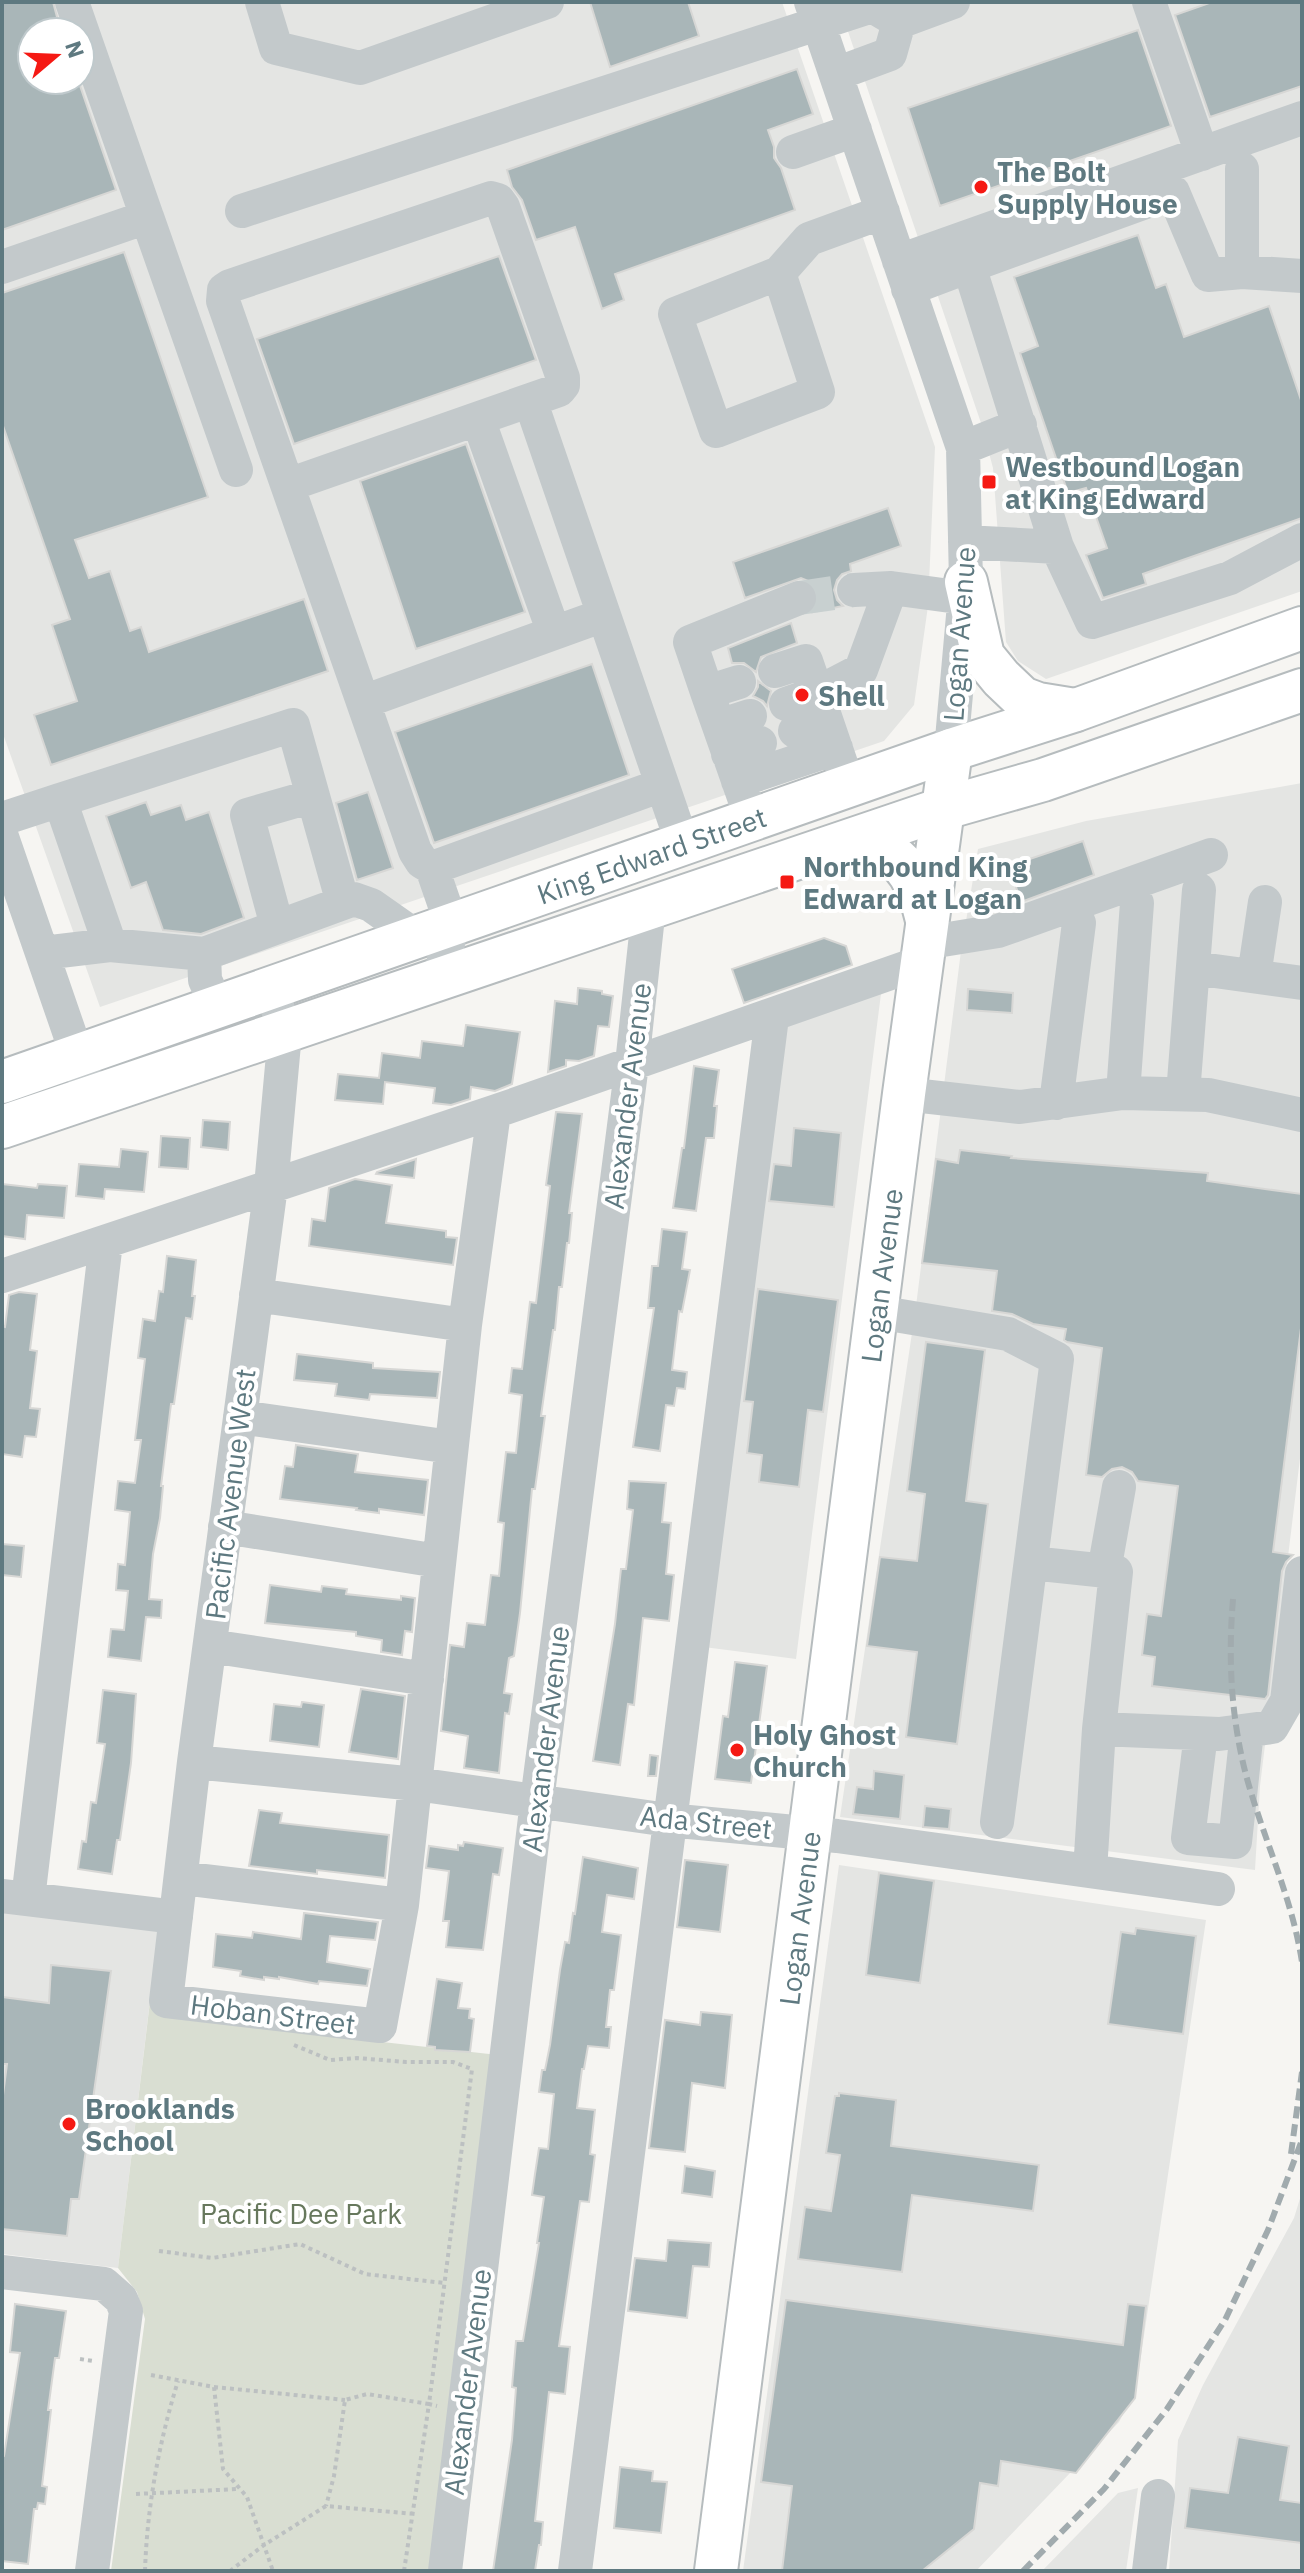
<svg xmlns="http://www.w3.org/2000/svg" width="1304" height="2573" font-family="'IBM Plex Sans',sans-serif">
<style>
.built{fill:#e4e5e3;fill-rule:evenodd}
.green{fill:#d9ded2}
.building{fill:#a9b6b8;stroke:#d7d7d5;stroke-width:2}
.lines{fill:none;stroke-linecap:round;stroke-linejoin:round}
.minor-tunnel{stroke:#c8d0d0;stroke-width:34;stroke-dasharray:34 17;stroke-linecap:butt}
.major-casing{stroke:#b6bcbe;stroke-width:46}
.path{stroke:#bcc0c1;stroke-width:4;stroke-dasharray:4 4;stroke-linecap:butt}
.minor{stroke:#c3c9cb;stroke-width:34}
.major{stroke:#fff;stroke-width:42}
.rail{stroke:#a1abae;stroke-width:6;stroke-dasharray:12 6;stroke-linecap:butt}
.poi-dot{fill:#f51913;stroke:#fff;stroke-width:3}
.labels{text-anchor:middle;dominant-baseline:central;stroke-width:8;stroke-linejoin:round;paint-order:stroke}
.poi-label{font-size:28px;font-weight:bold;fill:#5e7980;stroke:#fff;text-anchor:start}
.street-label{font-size:28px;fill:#5e7980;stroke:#fff}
.park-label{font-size:28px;fill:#67785d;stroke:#fff}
</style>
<rect width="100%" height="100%" fill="#f6f5f2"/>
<path class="built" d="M2,2h780l153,445 -7,159 -14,99 -30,36 -784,266 -98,-276zM32,32h48v48h-48z
M838,2h464v589l-256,88 -28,-18 -12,-19 -13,-174 -12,-45z
M1302,783v659l-42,344 -5,84 -415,-53 76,-511 45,-355 17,-102 108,-28z
M882,986l-86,673 -100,-13 83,-626z
M839,1865l367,55 -70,469 -17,33 -143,149h-233z
M2,1906l157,19 -41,343 -116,-14z
M1302,2192v379h-133l9,-131 25,-55 91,-167z
M1138,2488l-12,83h-84l76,-78z"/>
<path class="green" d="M151,1993l36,27 311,35 -66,516h-321l34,-252 -8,-27 -19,-24z"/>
<path class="building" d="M2,2h51l8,30h-29v48h46l38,110 -114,40z
M590,2h98l11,34 -89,31z
M1212,2h90v84l-92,31 -35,-102z
M1138,30l33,96 -231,80 -32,-98z
M797,69l16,45 -45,16 6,17v11l7,10 14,42 -180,64 9,26 -22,9 -27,-82 -39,13 -14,-40 -10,-13 -5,-17z
M1138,235l18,53 10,-4 18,53 85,-31 33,97v115l-159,56 3,10 -43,14 -17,-43 21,-7 -21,-60 -18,5 -48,-140 18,-7 -24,-69z
M124,252l84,245 -133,43 14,38 21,-7 20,60 11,-4 8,25 155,-53 24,72 -277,94 -17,-50 43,-14 -25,-76 18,-6 -68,-196v-130z
M499,256l37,104 -242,84 -37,-105z
M466,444l59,168 -109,37 -56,-168z
M888,508l13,38 -51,18 1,7 -9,3 -5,6 -3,10 3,10 6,6 -30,6 6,-10 -1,-11 -7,-9 -10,-4 -56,20 -12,-36z
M791,623l6,20 -36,14 -5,15 -12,-9h-12l-4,-15z
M592,664l37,111 -195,68 -39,-111z
M758,681l13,10 -4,15 -4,-5 -10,-5 5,-9z
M368,792l25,76 -36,12 -21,-77z
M146,802l5,13 30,-10 5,15 23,-8 35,106 -43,16 -38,-4 -17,-48 -15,6 -25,-72z
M1083,841l11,34 -73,27 -12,-36z
M824,938l22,8 6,19 -108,38 -12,-34z
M578,988l24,3v3l11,2 -4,31 -11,-1 -4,30 -15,5 -13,-1v6l-18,6 7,-71 22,3z
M968,989l45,4 -1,20 -45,-3z
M466,1025l54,7 -8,52 -17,7 -24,-4 -1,12 -19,6 -18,-2 2,-15 -50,-6 -2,22 -48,-4 3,-26 41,4 3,-25 38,5 2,-17 41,5z
M694,1066l25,4 -5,36h3l-3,32h-8l-10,73 -23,-3 9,-60h2z
M556,1112l26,2 -13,99h3l-3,30h-2l-5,44h-3l-4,43h-2l-12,86h4l-10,73h-3l-12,124 -6,43 -5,2 -5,35 8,1 -3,20 -4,-1 -6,60 -35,-5 4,-32 -27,-5 9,-86 14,2 3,-24 18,2 6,-50 8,1 5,-53 -6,-1 8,-70 10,1 6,-58 -13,-2 3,-25 10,1 8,-67 6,1 14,-117 -4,-1z
M203,1120l27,2 -2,28 -27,-3z
M794,1128l47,5 -7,74 -65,-6 5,-37 17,2z
M161,1136l29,2 -2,31 -29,-2z
M121,1149l27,3 -4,40 -39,-3 -1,10 -28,-3 3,-32 40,3z
M960,1150l52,6 -1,2 197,15 -1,8 95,13v126l-29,232 20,3 -7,7 -4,9 -14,124 -3,4 -113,-13 3,-29 -13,-2 5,-41 14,2 17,-130 -40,-5 -6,-9 -10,-5 -10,2 -10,8 -16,-2 16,-127 -35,-6 -3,-2 2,-11 -33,-5 -21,-10 -20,-3 5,-40 -75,-8 14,-104 22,4z
M416,1159l-2,19 -38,-4 1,-2z
M355,1179l37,6 -6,38 60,8v6l11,1 -4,27 -144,-19 3,-27 13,2 4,-33z
M2,1184l35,4 1,-4 29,2 -3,32 -37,-3 -2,24 -23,-3z
M662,1229l25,3 -5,37 8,1 -8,42 -3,-1 -7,59 15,2 -2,17 -8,-1 -3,18 -8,-1 -6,46 -27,-4 21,-139h-6l4,-42h6z
M167,1256l29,4 -4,36h3l-3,23 -6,-1 -12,86h-3l-10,82h2l-3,32 -7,36 -4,45 13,1 -1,18 -15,-1 -5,44 -33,-4 3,-28 13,1 4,-39 -12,-1 2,-26 7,1 5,-53 -15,-2 3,-29 17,2 6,-43h-6l10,-81 -7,-1 5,-39 12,2 4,-30 4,1z
M758,1289l80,11 -15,112 -15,-2 -9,77 -40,-5 3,-27 -15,-2 6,-51 -9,-1z
M19,1292l18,2 -7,56 7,1 -7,57 10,1 -4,28 -11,-1 -3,21 -20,-3v-128l3,1 4,-32z
M926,1342l59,8 -19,151 22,3 -31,240 -51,-7 11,-85 -50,-6 13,-89 37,4 8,-67 -18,-3z
M297,1354l76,9v5l67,4 -3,26 -67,-4 -1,6 -34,-4 2,-12 -43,-4z
M296,1445l62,9 -3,18 73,8 -4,35 -45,-6v4l-23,-3 1,-2 -77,-9 5,-33 8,1z
M629,1481l37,2 -4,39 9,1 -5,51 8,1 -5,46 -26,-3 -9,87 -6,-1 -8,61 -27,-4 22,-137 6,-55h5l7,-59 -6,-1z
M2,1544l22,2 -3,31 -19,-2z
M270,1585l51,7 1,-6 25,3 -1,5 55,6v-4l14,2 -3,34 -7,-1 -3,24 -21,-3 1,-12 -26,-4v-4l-91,-9z
M735,1662l32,4 -16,117 -36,-4 8,-63 5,1z
M361,1689l44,7 -7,63 -49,-7z
M103,1690l33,4 -5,69 -11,77h-3l-5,34 -34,-5 4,-28 4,1 5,-40 5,1 9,-59 -8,-1z
M302,1702l22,3 -5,42 -49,-6 4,-37 27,3z
M650,1755l8,1 -2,20h-8z
M874,1771l30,4 -4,44 -47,-5 4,-27 16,2z
M925,1806l26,3 -2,20 -26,-2z
M259,1810l23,3 -2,10 109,12 -4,43 -68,-8v4l-68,-8z
M464,1842l39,6 -4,27 -6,-1 -10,76 -37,-3 3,-26h-6l6,-50 -23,-3 3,-22 29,4v-5l5,1z
M583,1857l55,11 -4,31 -27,-4 -5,37 19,3 -7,55h-4l-4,37h5l-2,21 -21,-2 -4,23h-2l-5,39 18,2 -5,44 5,1 -6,47 -9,-1 -21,145 11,1 -5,47 -16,-2 -14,129 8,1 -2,23h-2l-4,26h-42l19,-131 4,-52 -4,-1 4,-46h7l16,-98h-2l7,-46 -12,-2 3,-21 4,-26 9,1 6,-55 -15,-2 3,-22h3l5,-25 10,-75 5,-28 4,1 4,-30 2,1z
M685,1860l43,5 -8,67 -43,-5z
M879,1873l55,8 -14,102 -54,-8z
M304,1913l74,9 -3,18 -45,-4 -3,26 43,7 -3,17 -48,-5 -1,3 -39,-7v2l-15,-2v3l-24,-4 1,-5 -28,-4 3,-33 36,4 1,-6 48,7z
M1136,1928l60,8 -13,98 -75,-10 13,-92 14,2z
M51,1965l60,6 -32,228h-8l-4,37 -65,-7v-126l5,-39h-5v-67l47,6z
M437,1979l25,4 -4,25 12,1 -1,9 5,1 -4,33 -35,-2v-3l-8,-1z
M701,2012l31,3 -7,73 -33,-5 -7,69 -36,-4 16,-128 35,5z
M839,2093l57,7 -5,46 148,19 -6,46 -121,-16 -10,77 -104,-13 7,-52 26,4 9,-56 -14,-2 9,-57h4z
M685,2166l30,5 -3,26 -30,-4z
M668,2240l43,3 -2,24 -16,-1 -6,52 -59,-7 7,-53 31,3z
M786,2300l337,45 5,-41 18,2 -11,92 -59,75 -75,-12 -3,25 -18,-3 -6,46 -52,42h-140l10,-85 -31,-4z
M15,2304l51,7 -7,47h-4l-7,52h3l-9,76 5,1 -2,17 -7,-1 -1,6h-3l-6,55 -26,-3v-103l2,-2 16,-103 -10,-1z
M1238,2437l51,9 -9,54 22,3v40l-117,-15 5,-40 38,5z
M620,2467l33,4 -1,10 15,1 -6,51 -47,-5z"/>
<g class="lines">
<path class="minor-tunnel" d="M799,598l55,-8"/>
<g class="major-casing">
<g id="major">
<path d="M966,582l17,74 18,22 21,20 16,6 37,6"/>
<path d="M838,849c11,-1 23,-3 33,-2 36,6 49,43 56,73"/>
<path id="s1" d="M2,1082l949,-332 125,-40 226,-82"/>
<path d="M2,1127l943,-319 98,-28 259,-90"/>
<path id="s2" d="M716,2571l188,-1477 47,-344"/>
</g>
</g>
<path class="path" d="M294,2045l36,15 27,-2 49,4h47l19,7 -43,335 -62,-10 -22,6 -11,76 -8,30
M159,2251l53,7 88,-14 65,30 79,9
M80,2359l13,2
M151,2375l63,12 9,82 24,28 26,74
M214,2387l131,13
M136,2494l102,-5
M145,2571c2,-64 14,-129 33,-190
M230,2571l34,-26 62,-39 89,8
M404,2571l25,-167 8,2"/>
<path class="minor" d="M262,2l14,46 84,20 187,-66
M811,2l152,446 3,134 -15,168
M1149,2l53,152
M899,22l54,-20
M836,74l54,-20 9,-32
M793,152l62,-22
M1242,169v103l60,4
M242,211l630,-205 27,16
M147,217l89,253
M899,261l403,-143
M969,266l204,-74 35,83 34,-3
M2,267l145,-50 -75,-215
M779,273l-104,41 41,117 102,-39 -39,-119 30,-34 74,-27
M908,289l61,-23 88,281 35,75 138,-44 72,-38
M530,400l153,445
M478,419l76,214
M963,448l57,-23
M288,485l271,-95 4,-5v-7l-60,-171 -5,-7 -7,-2 -261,88 -6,4 -1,11 192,550 7,11 10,6
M965,542l92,5
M854,590l37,-2
M775,671l31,-10 43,126
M739,682l-32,10 45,128
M707,692l-17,-50 109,-44
M363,702l241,-87
M786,704l31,-11 44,-23 30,-82 74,10
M719,726l31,-10
M795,731l31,-10
M728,754l32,-11
M738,781l98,-33
M2,819l58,-19
M2,837l83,241
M277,926l-30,-111 66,-19
M924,943l74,-12 213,-76
M110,945l-50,-145 233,-75 50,178
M43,953l67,-8 94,9
M1193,968l109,15
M1254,976l11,-74
M439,981l13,-55 -20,-58 230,-83
M272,989l13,44 -14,153 -77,576 -28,239 214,25 22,-121 63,-580 29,-213
M218,1008l-13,-28 -1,-26 150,-55 17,6 47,33
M1123,1093l14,-190
M904,1094l116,13 103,-14 85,2 94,20
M1183,1094l16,-204
M1056,1103l23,-180
M2,1276l492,-164 428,-150
M256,1295l209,30
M877,1312l131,22 49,25 -60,463
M240,1417l211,30
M225,1527l213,34
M1031,1563l85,9 -17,157
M1104,1571l15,-84
M210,1646l217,33
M1201,1734l-13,104 47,4 12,-111
M194,1762l222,22 252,36 169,16 381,53
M1090,1871l9,-142 120,5 53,-7 15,-26 15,-128
M181,1878l221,27
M2,1896l174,21
M28,1899l78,-657
M2,2272l102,12 17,15 5,12 -34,260
M445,2571l92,-770 95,-737 17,-157
M575,2571l197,-1554
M1149,2571l9,-75"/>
<use href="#major" class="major"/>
<path class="rail" d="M1233,1599c-5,60 -2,118 13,176 17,63 46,122 56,187
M1291,2154l11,-82
M1023,2571l81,-82 63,-80 58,-89 43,-90 34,-90"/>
</g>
<g class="poi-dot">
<circle cx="981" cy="187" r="8"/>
<rect x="981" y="474" width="16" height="16" rx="4"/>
<circle cx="802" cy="695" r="8"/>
<rect x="779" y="874" width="16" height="16" rx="4"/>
<circle cx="737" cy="1750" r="8"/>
<circle cx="69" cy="2124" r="8"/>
</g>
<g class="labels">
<g class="poi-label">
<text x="997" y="171">The Bolt<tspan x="997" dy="32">Supply House</tspan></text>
<text x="1005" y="466">Westbound Logan<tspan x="1005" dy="32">at King Edward</tspan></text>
<text x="818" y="695">Shell</text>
<text x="803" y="866">Northbound King<tspan x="803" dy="32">Edward at Logan</tspan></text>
<text x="753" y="1734">Holy Ghost<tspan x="753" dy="32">Church</tspan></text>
<text x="85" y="2108">Brooklands<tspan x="85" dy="32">School</tspan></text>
</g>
<g class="street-label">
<text transform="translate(959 634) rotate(-86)">Logan Avenue</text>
<text stroke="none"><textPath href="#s1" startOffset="688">King Edward Street</textPath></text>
<text transform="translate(627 1096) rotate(-83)">Alexander Avenue</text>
<text stroke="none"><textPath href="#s2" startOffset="1306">Logan Avenue</textPath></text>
<text transform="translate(230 1494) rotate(-83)">Pacific Avenue West</text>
<text transform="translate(545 1739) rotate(-83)">Alexander Avenue</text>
<text transform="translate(706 1822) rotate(6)">Ada Street</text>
<text stroke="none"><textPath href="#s2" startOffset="658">Logan Avenue</textPath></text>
<text transform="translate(273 2014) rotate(7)">Hoban Street</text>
<text transform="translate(467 2382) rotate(-83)">Alexander Avenue</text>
</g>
<g class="park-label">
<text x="301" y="2213">Pacific Dee Park</text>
</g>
</g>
<rect width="1304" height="2573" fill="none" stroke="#5e7980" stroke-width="8"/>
<g transform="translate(56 56) rotate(71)"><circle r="38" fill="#ffffff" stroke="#bfc9cc" stroke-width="2"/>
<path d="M0-6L14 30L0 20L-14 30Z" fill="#f51913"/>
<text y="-12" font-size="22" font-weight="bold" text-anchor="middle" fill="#5e7980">N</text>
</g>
</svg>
